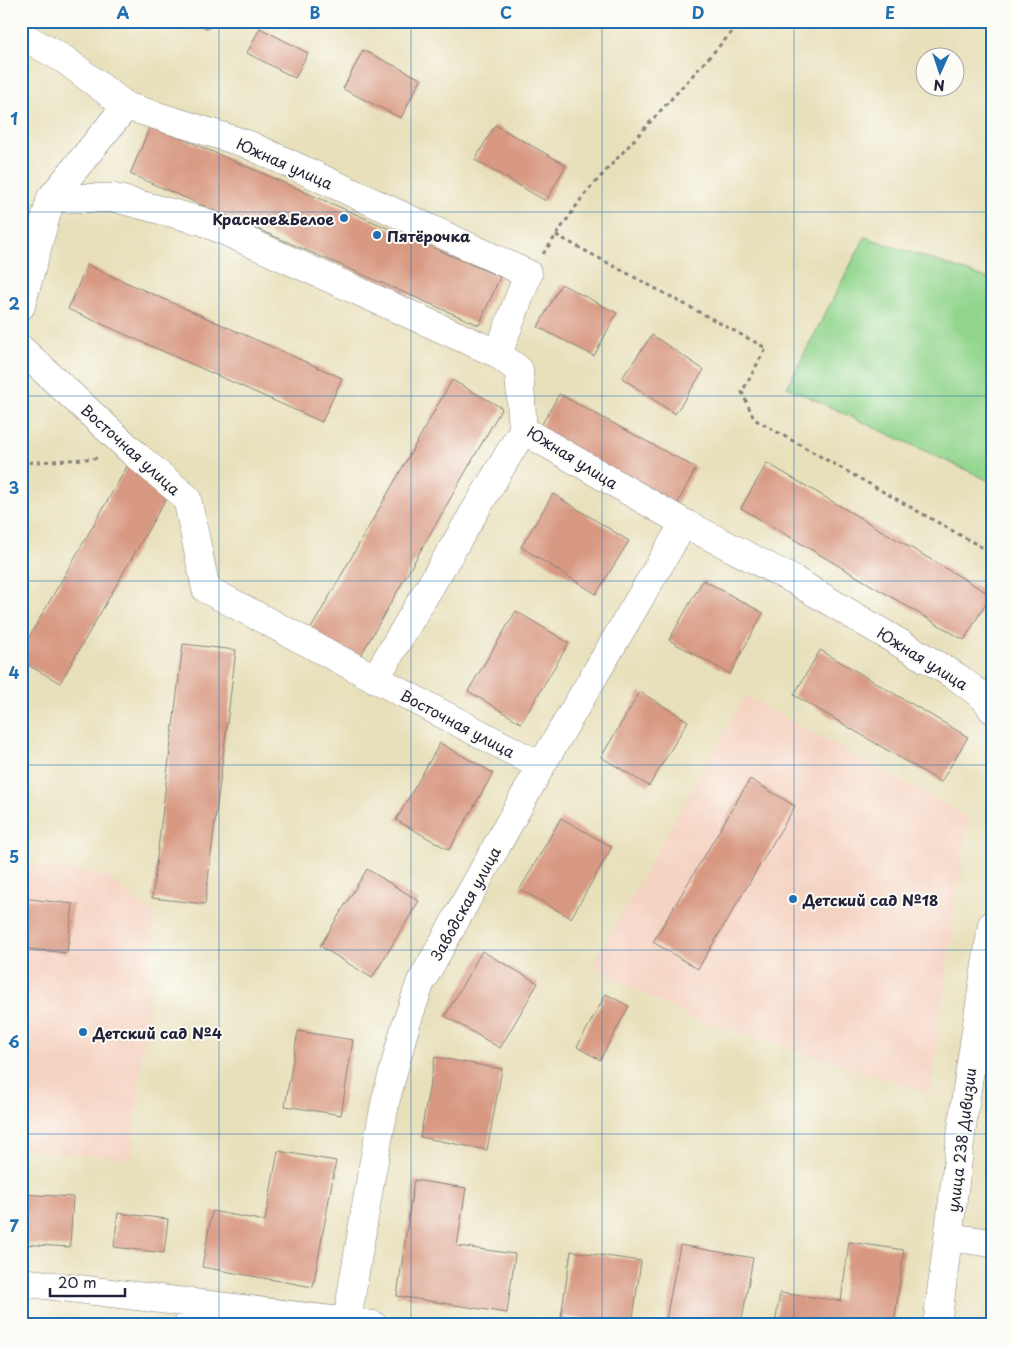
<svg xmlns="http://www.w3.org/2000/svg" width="1013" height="1346" font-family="'Playpen Sans',sans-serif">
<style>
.built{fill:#f5d3c2}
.green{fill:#92d58d;stroke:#5a7c64}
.building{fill:#d89982}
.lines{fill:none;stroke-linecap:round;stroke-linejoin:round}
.minor-casing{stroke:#85817b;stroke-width:29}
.path{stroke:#85817b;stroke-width:3;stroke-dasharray:4 4;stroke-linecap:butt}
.minor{stroke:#fff;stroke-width:28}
.grid{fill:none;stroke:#1f6fb2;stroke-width:1;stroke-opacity:0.55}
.poi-dot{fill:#1f6fb2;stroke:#fdfcf7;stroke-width:2}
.labels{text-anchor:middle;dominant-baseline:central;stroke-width:4;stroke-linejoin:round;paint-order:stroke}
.street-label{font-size:15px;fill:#22223b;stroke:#fdfcf7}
.poi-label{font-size:15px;font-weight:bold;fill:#22223b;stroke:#fdfcf7;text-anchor:start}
.neatline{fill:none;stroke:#1f6fb2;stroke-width:2}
.grid-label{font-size:16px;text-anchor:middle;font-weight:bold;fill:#1f6fb2}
</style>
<rect width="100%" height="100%" fill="#fdfcf7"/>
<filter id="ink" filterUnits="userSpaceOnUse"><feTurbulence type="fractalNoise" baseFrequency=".02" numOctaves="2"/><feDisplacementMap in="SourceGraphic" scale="10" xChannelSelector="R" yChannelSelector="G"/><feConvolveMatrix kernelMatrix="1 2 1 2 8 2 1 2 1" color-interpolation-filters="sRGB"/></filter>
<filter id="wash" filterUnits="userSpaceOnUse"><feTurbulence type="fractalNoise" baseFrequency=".0096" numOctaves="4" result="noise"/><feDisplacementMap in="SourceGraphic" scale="20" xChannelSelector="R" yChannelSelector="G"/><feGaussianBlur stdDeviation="1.12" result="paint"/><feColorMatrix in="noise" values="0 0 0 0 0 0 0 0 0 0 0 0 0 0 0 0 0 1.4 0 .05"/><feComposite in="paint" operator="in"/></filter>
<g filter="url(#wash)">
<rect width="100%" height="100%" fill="#e8e0bb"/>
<path class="built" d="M745,696l223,121 -38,276 -246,-78 -92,-49z
M21,863l84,12 50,40 -23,244 -111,-10z"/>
<path class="green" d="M865,237l127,43v202l-205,-95z"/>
<g id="blocks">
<path class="building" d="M193,21h19l-4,8z
M260,28l48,25 -13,25 -48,-25z
M363,50l58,29 -20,39 -58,-29z
M151,125l349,152 -21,48 -349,-151z
M495,125l71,40 -20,36 -71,-41z
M87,265l255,113 -20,44 -254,-113z
M561,284l56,29 -23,43 -56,-29z
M652,335l52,35 -29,44 -53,-36z
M452,380l50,28 -145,254 -49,-28z
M559,394l137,74 -21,40 -138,-75z
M767,463l224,132 -27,45 -223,-132z
M128,465l43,25 -111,193 -39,-22v-10z
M553,494l76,47 -33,53 -75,-47z
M703,580l60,33 -33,61 -61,-34z
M516,611l53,32 -48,80 -53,-32z
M183,644l53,6 -31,254 -53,-6z
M820,650l148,87 -27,45 -147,-87z
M640,692l48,29 -39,65 -48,-29z
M440,743l53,30 -44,77 -53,-30z
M750,779l45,27 -97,163 -45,-27z
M561,818l51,29 -41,71 -51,-29z
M367,869l52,32 -47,77 -52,-32z
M21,898l52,6 -6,49 -46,-5z
M482,951l56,32 -38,65 -55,-32z
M606,994l23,12 -29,54 -23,-13z
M298,1031l55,9 -12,75 -56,-9z
M435,1057l67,12 -15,81 -67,-13z
M278,1151l58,10 -23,126 -111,-20 10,-56 53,10z
M414,1180l52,8 -9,58 58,8 -8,59 -110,-17z
M21,1194l52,3 -3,50 -49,-3z
M118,1213l50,6 -4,34 -50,-6z
M849,1242l55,8 -10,75h-119l5,-32 61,8z
M680,1245l73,13 -12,67h-76z
M571,1251l70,10 -9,64 -71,-9z"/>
</g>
</g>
<g filter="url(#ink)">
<use href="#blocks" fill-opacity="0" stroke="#85817b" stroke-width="1"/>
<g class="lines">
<g class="minor-casing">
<path id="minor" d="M21,35l44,25 61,46 121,38 281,130 -30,80 21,16 4,60 161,93 108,56 165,98 29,22 6,10
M51,198h64l87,23 296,133
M21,306l30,-108 75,-92
M21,349l116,107 50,42 19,91 335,177
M375,679l148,-249
M949,1237l43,6
M21,1282l352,43
M347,1321l24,-145 15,-77 19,-72 15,-43 121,-218 143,-243
M189,1325l2,-23
M937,1325l29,-229 26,-171"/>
</g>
<path class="path" d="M556,235l210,113 -24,44 12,27 238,134
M543,254l41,-59 158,-174
M21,463l79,-5"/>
<use href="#minor" class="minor"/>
</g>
</g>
<path class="grid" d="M219,21v1304M411,21v1304M602,21v1304M794,21v1304M21,212h971M21,396h971M21,581h971M21,765h971M21,950h971M21,1134h971"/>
<g class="poi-dot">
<circle cx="344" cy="218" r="5"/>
<circle cx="377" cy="235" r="5"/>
<circle cx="793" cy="899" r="5"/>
<circle cx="83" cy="1032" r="5"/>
</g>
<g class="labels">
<g class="street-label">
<text transform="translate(285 163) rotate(24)">Южная улица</text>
<text transform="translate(131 449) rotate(42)">Восточная улица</text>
<text transform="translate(573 457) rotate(32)">Южная улица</text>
<text transform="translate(923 658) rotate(32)">Южная улица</text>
<text transform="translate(458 723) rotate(28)">Восточная улица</text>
<text transform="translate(465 903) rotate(-61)">Заводская улица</text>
<text transform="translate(961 1140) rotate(-83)">улица 238 Дивизии</text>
</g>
<g class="poi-label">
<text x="334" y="218" text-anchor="end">Красное&amp;Белое</text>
<text x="387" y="235">Пятёрочка</text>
<text x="803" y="899">Детский сад №18</text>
<text x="93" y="1032">Детский сад №4</text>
</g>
</g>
<rect width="1013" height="1346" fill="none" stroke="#fdfcf7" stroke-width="55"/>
<g transform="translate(940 72) rotate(183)"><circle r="24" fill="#fdfcf7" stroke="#a5a5ac"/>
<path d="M0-4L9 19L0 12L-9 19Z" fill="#1f6fb2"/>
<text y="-8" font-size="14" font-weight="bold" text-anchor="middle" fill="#22223b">N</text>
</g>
<path d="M50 1288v8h75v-8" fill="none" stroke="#22223b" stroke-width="2.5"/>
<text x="58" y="1288" font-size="15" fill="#22223b" stroke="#fdfcf7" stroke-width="4" paint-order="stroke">20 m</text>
<rect x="28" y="28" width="958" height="1290" class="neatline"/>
<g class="grid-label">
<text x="123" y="19">A</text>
<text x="315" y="19">B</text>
<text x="506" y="19">C</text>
<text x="698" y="19">D</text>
<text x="890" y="19">E</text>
<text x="14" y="125">1</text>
<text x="14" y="310">2</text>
<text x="14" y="494">3</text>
<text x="14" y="679">4</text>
<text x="14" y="863">5</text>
<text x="14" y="1048">6</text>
<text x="14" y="1232">7</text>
</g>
</svg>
